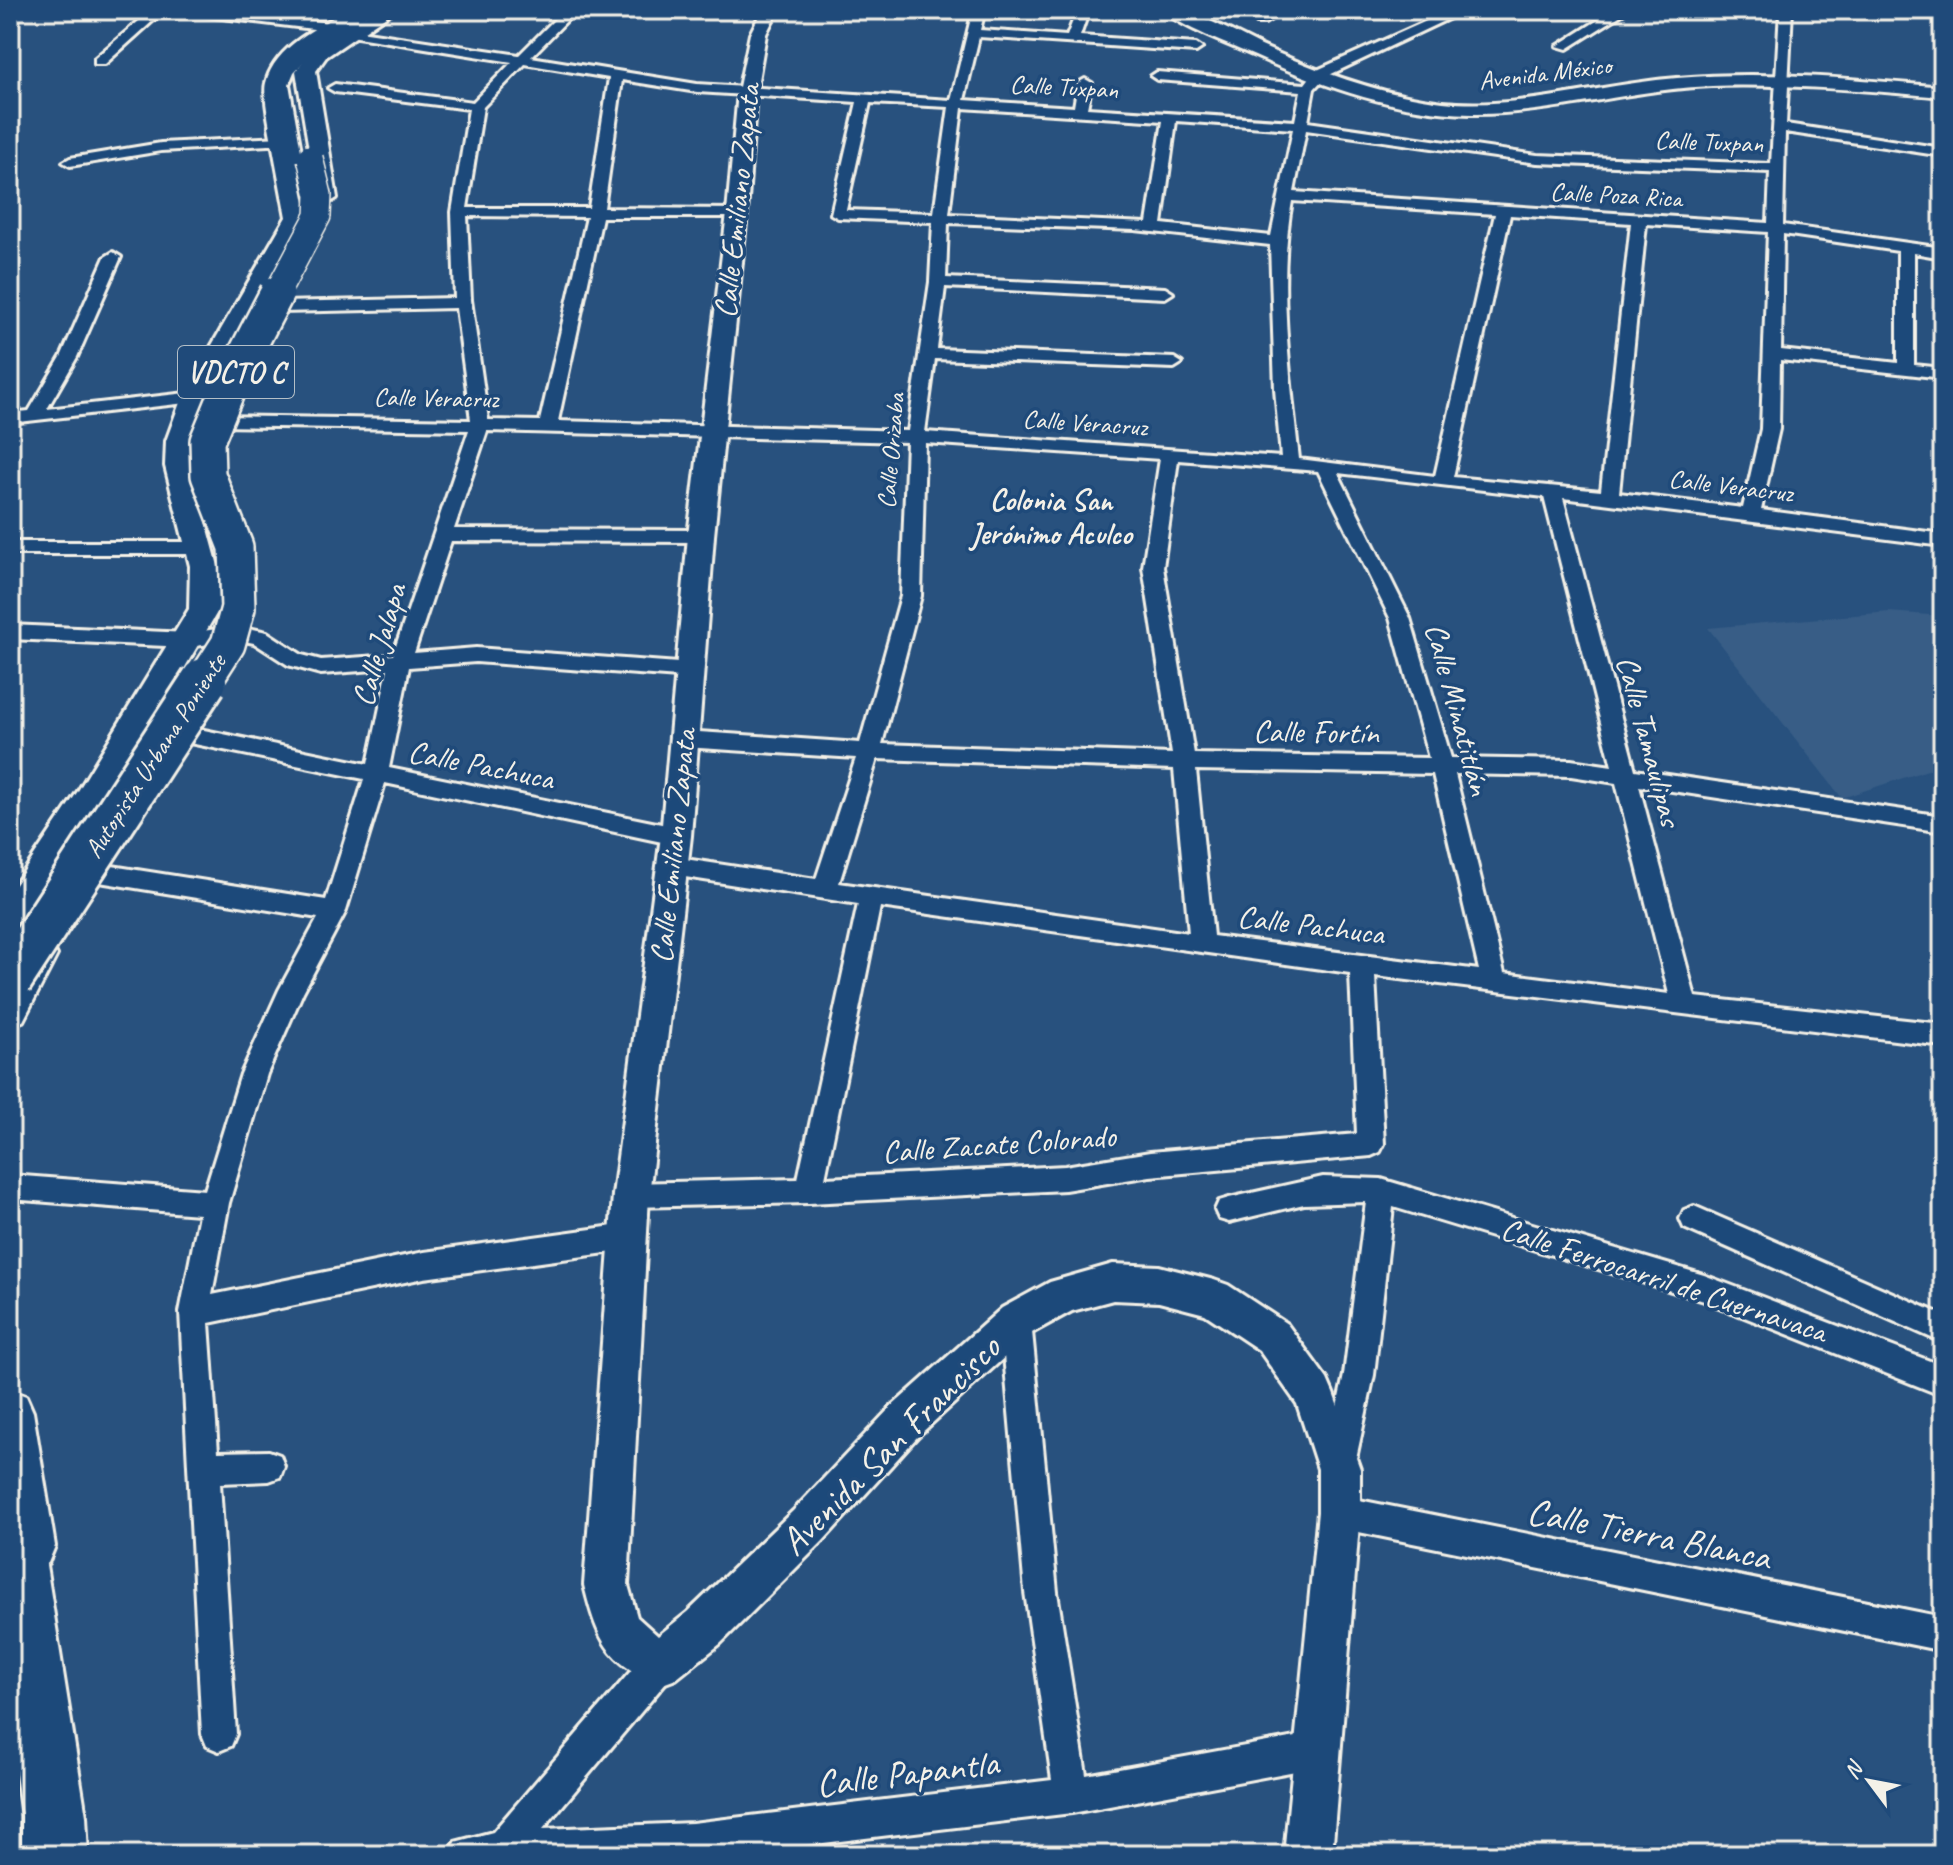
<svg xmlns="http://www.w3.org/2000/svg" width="1953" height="1865" font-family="Caveat,sans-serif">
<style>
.built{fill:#375d86}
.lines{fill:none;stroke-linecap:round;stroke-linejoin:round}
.minor-casing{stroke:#f4f1e8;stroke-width:6}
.tertiary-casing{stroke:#f4f1e8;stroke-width:6}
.secondary-casing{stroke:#f4f1e8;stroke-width:6}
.motorway-casing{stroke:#f4f1e8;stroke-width:6}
.minor{fill:#1f4a7a;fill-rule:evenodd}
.tertiary{fill:#1f4a7a;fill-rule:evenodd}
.secondary{fill:#1f4a7a;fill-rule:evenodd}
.motorway{fill:#1f4a7a;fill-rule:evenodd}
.motorway-bridge-far2-casing{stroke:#f4f1e8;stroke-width:28;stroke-linecap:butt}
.motorway-bridge-far1-casing{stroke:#f4f1e8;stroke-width:38;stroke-linecap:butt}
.motorway-bridge-casing{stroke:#f4f1e8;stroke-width:50;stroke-linecap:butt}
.motorway-bridge-far2{stroke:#1f4a7a;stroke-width:25}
.motorway-bridge-far1{stroke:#1f4a7a;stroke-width:33}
.motorway-bridge{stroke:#1f4a7a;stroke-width:44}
.labels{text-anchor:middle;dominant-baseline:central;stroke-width:7;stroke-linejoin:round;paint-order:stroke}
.far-street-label{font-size:26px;fill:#f4f1e8;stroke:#1f4a7a}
.shield{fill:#1f4a7a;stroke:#b4bfc7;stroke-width:2}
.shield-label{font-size:30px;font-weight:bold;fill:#f4f1e8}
.far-quarter-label{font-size:30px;font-weight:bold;fill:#f4f1e8;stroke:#1f4a7a}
.street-label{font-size:32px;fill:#f4f1e8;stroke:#1f4a7a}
.near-street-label{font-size:38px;fill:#f4f1e8;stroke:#1f4a7a}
</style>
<rect width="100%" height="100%" fill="#28517e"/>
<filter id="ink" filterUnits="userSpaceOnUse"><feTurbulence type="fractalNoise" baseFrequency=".0125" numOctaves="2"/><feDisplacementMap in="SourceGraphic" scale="16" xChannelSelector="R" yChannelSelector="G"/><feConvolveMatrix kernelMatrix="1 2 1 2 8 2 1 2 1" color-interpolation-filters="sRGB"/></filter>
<g filter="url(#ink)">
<path class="built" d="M1889,612l54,4v149l-101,33 -134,-170z"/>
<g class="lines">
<g class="minor-casing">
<path id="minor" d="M152,10h13l-60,54h-10v-6z
M184,10h36l110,13 6,4 -6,4 -140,-17z
M564,10h13l-46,47 166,27 254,16 22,-90h12l-5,20 87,6 10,-26h12l-9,26 116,8 6,4 -6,4 -217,-15 -15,63 110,7 4,-24 7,-4 7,4 -5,25 208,13 6,-30 -144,-11 -6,-4 6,-4 148,12 10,-13 136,-61h16l-142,67 -11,12 -6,33 229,33 234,9 9,-154h12l-6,114 157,24v8l-158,-24 -2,93 160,23v10l-29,-5v112l29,3v10l-163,-18 -1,69 -18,81 182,24v12l-380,-48 72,272 308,46v16l-304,-46 56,211 248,27v22l-568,-70 9,168 -4,8 -9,4 -221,20 -85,14 -256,13 -178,4 -10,-3 -4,-9 4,-9 10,-3 167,-4 60,-275 -186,-29 -8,-3 -4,-6 4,-6 8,-3 144,22 40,-121 -172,-11 -8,-3 -3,-5 3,-5 8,-3 176,12 41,-147 6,-154 -420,-11 -33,98 247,1 9,6 -9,6 -250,-1 -37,112 62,-5 216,16 10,7 -10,7 -216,-16 -67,5 -20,101 287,59 8,3 3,6 -3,6 -8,3 -291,-62 -39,128 -43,81 -36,82 -38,129 -17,92 212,-43 204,-28 10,4 4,9 -4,9 -10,4 -204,28 -215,45 9,129 51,-1 11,4 4,11 -4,11 -11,4 -49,2 16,251 -5,12 -12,5 -12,-5 -5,-12 -22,-422 19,-98 -189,-15v-24l195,15 36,-116 38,-84 39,-72 -225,-37 -8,-3 -4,-6 4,-6 8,-3 233,37 38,-121 -184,-38 -8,-3 -3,-5 3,-5 8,-3 188,39 20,-95 -67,5 -33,-9 -34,-22 -15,-3 -51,7 -178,-8v-14l178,8 51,-7 28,6 35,23 19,5 72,-5 76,-225 -251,-4 -9,-5 9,-5 253,4 -15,-112 -175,4 -8,-5 8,-5 174,-4 -3,-86 17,-103 -134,-17 -7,-4 7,-4 138,18 39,-40 -161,-26 -6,-4 2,-3 172,26zM525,64l84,14 -20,130h-122l16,-101zM622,80l75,12 160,10 -26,112 7,4 95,4 -3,60 -22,149 -350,-10 44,-204h135l7,-4 -7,-4 -133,-1zM870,103l79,4 -15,106 -88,-3zM962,108l201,13 -16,102 -198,-9zM1176,121l117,8 -22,107 -109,-12zM1306,130l231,33 233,9 -2,51 -474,-31zM1292,201l203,13 -60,262 -136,-17c-9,-82 -22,-177 -7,-258zM1510,215l121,8 -30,268 -148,-14zM467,216l120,1 -47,204 -52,-1 -17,-120zM948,223l187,7 135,15 5,144 6,68 -356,-25 10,-73 239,9 8,-5 -8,-5 -237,-9 8,-62 220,11 8,-5 -8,-5 -219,-10zM1646,224l122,8 -7,197 -18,79 -124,-15zM1783,234l115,17v112l-117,-13zM925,443l235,16 -17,108 29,187 -290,-10 39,-148zM1178,460l140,11 72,147 39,140 -235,-4 -31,-187zM1338,473l206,24 68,269 -41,-6 -120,-2 -41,-140zM877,759l297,10 15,164 -350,-50zM1196,770l237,4 46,196 -266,-34zM1455,774l116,2 45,7 53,211 -165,-21zM880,907l470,66 7,161 -207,18 -85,14 -240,12z
M1271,10h15l-21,13h-8v-6z
M1614,10h15l-62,39 -10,-3z
M282,137l5,1v6l-126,7 -91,15 -7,-4 7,-4 91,-15z
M113,252l8,5 -44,100 -30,52 148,-17 9,5 -9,5 -185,21v-10l19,-2 32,-54 44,-100z
M10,542h191l10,6 -10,6h-191z
M1323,1177l58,2 323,96 239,91v30l-239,-95 -311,-94 -19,168 -19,88 -4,11 -11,4 -11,-4 -4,-11 19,-88 22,-173 -62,2 -75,18 -10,-3 -4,-9 4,-9 10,-3z
M1694,1206l249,109v28l-259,-115 -4,-9 4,-9z
M1016,1307l10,4 5,10 26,271 29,183 231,-42 12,5 5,12 -5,12 -12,5 -245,46 -348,42h-274l5,-13 38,-10 155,-181 12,-5 12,5 5,12 -5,12 -129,154 149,-6 360,-43 -27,-188 -24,-271 5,-10z
M1339,1496l604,121v34l-604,-123 -11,-5 -5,-11 5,-11z"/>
</g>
<g class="tertiary-casing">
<path id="tertiary" d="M762,10h16l-12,24 -10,58 -9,121 -33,323 -23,300 -42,359 -21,390 9,32 21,19 30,-24 105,-101 97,-103 112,-100 48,-26 63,-18 46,2 55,14 14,5 59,39 40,55 6,14 27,76v43l-28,343h-48l34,-343v-43l-21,-65 -38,-54 -54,-36 -46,-12 -46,-2 -41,11 -42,23 -112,102 -95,105 -103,103 -44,35 -16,6c-53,-22 -63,-47 -76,-100l29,-390 48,-359 27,-300 39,-323 11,-121 12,-58z
M1163,10c38,0 76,27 112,42 53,23 110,43 168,50 78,8 156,-18 234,-24 89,-8 178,1 266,9v10c-77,-7 -154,-13 -231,-11 -81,3 -160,29 -241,28 -74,-1 -149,-28 -216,-58 -23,-10 -77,-30 -92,-46z"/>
</g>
<g class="secondary-casing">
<path id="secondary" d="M374,10h21l-69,47 -10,14 21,127 -11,7 -8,-2 -22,-132 16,-22z
M279,120l10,6 19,91 -100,180 -16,44 -1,25 27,100 1,43 -117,200 -79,121 -13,4v-42l68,-101 111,-182 1,-43 -25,-100 1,-25 16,-44 104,-180 -17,-91z
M39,940l13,5 5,10 -34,66 -13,4v-50l16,-30z
M10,1390l16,6 7,16 22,134 -7,17 -17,7 -17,-7 -4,-10z"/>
</g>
<g class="motorway-casing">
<path id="motorway" d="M347,10h27l-64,45 -16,17 -5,12 15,84 -4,6h-18l-4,-6c-3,-18 -16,-71 -12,-85 8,-36 54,-57 81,-73z
M10,1492l20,9 9,20 47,295 2,39h-66v-39l-12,-84z"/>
</g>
<use href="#minor" class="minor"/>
<use href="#tertiary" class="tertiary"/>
<use href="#secondary" class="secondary"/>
<use href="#motorway" class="motorway"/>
<g class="motorway-bridge-far2-casing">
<path id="motorway-bridge-far2" d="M276,295l42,-79 1,-21 -9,-37"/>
</g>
<g class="motorway-bridge-far1-casing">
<path id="motorway-bridge-far1" d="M203,683l25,-39 10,-36 -2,-61 -28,-72 -1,-34 25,-61 45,-87"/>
</g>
<g class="motorway-bridge-casing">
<path id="motorway-bridge" d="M10,979l194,-298"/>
</g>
<use href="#motorway-bridge-far2" class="motorway-bridge-far2"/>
<use href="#motorway-bridge-far1" class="motorway-bridge-far1"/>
<use href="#motorway-bridge" class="motorway-bridge"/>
</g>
</g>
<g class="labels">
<g class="far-street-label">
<text transform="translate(1545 73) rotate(-7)">Avenida México</text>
<text transform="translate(1064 87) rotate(3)">Calle Tuxpan</text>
<text transform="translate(1709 142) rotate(2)">Calle Tuxpan</text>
<text transform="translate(1616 195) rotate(3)">Calle Poza Rica</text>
<text transform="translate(436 398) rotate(1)">Calle Veracruz</text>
<text transform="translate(1085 423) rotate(4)">Calle Veracruz</text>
<text transform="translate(891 451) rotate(-85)">Calle Orizaba</text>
<text transform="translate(1731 486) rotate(7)">Calle Veracruz</text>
<text transform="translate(155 756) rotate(-57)">Autopista Urbana Poniente</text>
</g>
<rect class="shield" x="178" y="346" width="116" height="52" rx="6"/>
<g class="shield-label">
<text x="236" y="372">VDCTO C</text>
</g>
<g class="far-quarter-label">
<text x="1051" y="500">Colonia San<tspan x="1051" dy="34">Jerónimo Aculco</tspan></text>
</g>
<g class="street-label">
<text transform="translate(737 201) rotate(-84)">Calle Emiliano Zapata</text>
<text transform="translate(379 645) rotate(-74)">Calle Jalapa</text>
<text transform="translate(1458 709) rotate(75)">Calle Minatitlán</text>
<text transform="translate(1316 732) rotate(1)">Calle Fortín</text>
<text transform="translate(1649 741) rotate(75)">Calle Tamaulipas</text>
<text transform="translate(481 765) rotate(11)">Calle Pachuca</text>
<text transform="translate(673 846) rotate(-84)">Calle Emiliano Zapata</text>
<text transform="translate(1311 925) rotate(7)">Calle Pachuca</text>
<text transform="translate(999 1144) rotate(-4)">Calle Zacate Colorado</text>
<text transform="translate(1664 1280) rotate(18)">Calle Ferrocarril de Cuernavaca</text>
</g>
<g class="near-street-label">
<text transform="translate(890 1445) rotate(-45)">Avenida San Francisco</text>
<text transform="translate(1649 1534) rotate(11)">Calle Tierra Blanca</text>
<text transform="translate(907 1773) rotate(-7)">Calle Papantla</text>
</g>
</g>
<rect width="1953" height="1865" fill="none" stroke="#1f4a7a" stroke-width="40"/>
<rect x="20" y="20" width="1913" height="1825" fill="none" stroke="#f4f1e8" stroke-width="3" filter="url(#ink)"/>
<g transform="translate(1869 1781) rotate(302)" stroke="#1f4a7a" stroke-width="6" paint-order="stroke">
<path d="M0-6L14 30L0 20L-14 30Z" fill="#f4f1e8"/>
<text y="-12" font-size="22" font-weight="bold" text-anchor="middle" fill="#f4f1e8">N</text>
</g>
</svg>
